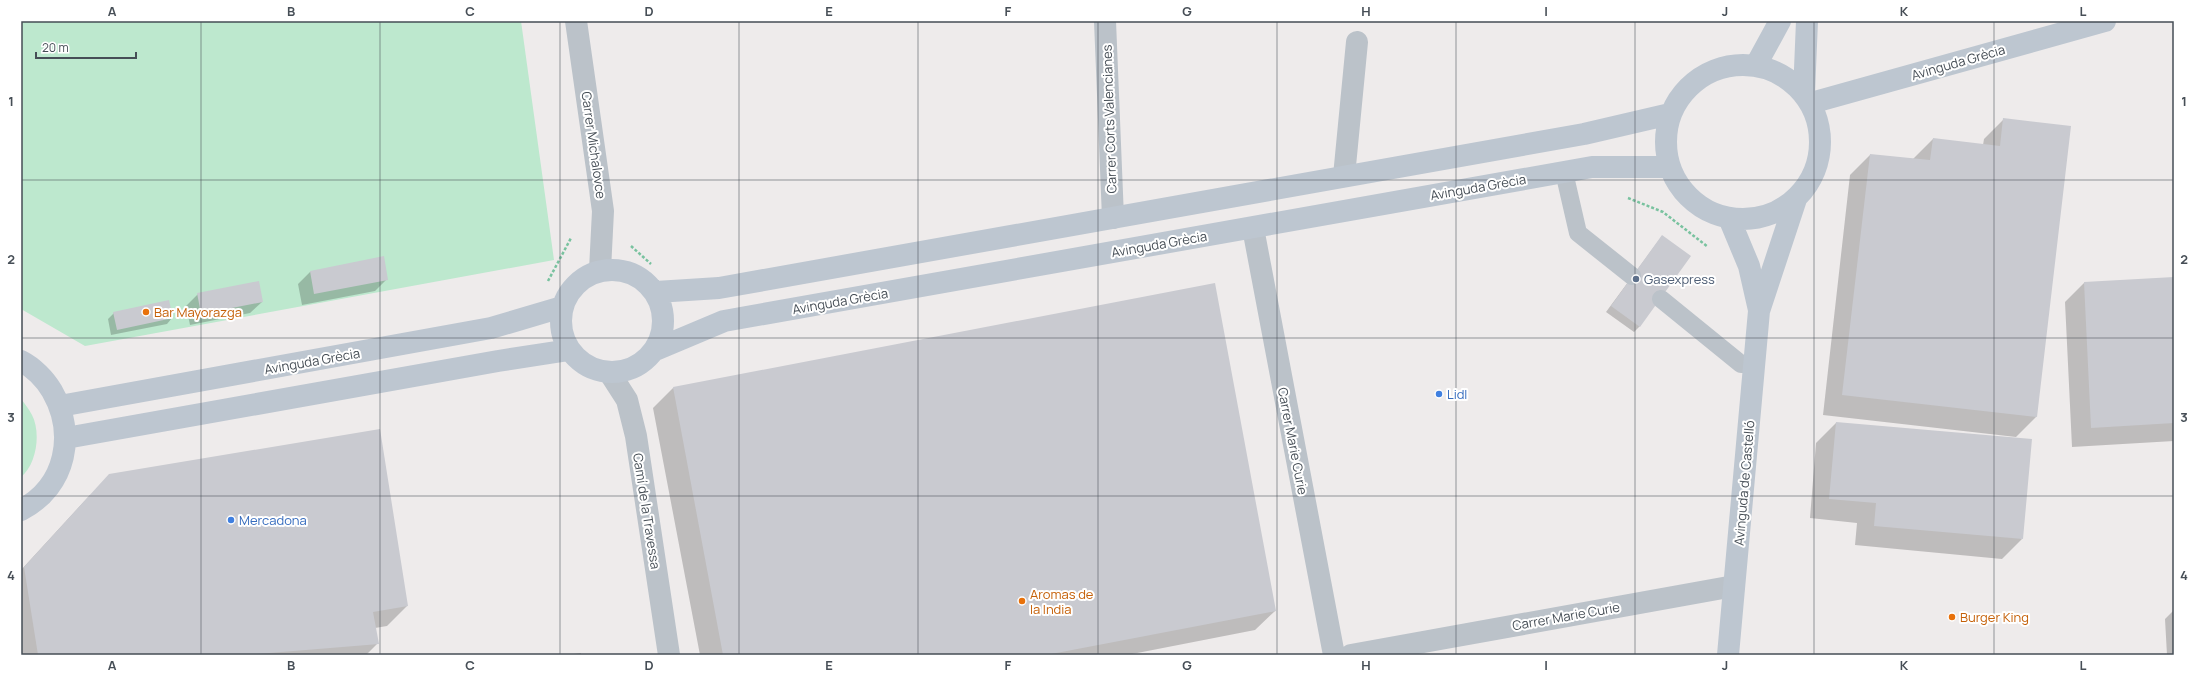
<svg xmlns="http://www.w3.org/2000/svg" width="2195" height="676" font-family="Manrope,sans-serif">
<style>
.green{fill:#bde8ce}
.shadow{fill:#0003}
.building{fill:#c9cad0}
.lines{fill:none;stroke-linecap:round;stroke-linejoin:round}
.path{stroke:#79c29f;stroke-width:2.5;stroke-dasharray:3 2;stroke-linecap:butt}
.service{stroke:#bbc2c9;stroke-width:18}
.minor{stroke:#bbc2c9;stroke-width:22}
.secondary{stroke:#bdc6d0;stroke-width:22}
.grid{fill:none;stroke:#464e56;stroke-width:1;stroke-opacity:0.55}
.service-dot{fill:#5c6f8a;stroke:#fff;stroke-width:1.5}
.food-dot{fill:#e8710a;stroke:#fff;stroke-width:1.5}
.shop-dot{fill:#3f7fe0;stroke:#fff;stroke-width:1.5}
.labels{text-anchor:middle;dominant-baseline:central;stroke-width:4;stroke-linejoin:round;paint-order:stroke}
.street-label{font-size:13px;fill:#464e56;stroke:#fff}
.service-label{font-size:13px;fill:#4e5e75;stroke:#fff;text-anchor:start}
.food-label{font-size:13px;fill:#c56008;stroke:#fff;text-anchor:start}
.shop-label{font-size:13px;fill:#366cbe;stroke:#fff;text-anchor:start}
.neatline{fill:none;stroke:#464e56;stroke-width:1.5}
.grid-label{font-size:13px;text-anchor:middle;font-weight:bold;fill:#464e56}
</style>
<rect width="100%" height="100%" fill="#eeebeb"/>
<path class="green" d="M21,21h500l33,239 -469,86 -64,-37z
M21,399c4,5 8,10 11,16 9,17 5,49 -11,62z"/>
<path class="shadow" d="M2004,119l32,298 -20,20 -193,-22 27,-240 20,-20 43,4 20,-20 50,6 1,-6z
M1662,236l-22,90 -6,6 -28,-20z
M383,257l4,22 -12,12 -73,14 -4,-21 12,-12z
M2174,278v163l-102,6 -7,-145 19,-19z
M198,294l64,8 -12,11 -60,12 -4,-19z
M114,313l58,5 -5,6 -56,11 -3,-16z
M673,388l602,223 -20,19 -128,25h-427l-47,-247z
M1836,423l186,116 -20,20 -147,-14 2,-22 -47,-5 6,-75z
M90,495l317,111 -20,20 -12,2 2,16 -11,11h-345v-85z
M2174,610v45h-7l-2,-36z
M581,653v2h-14z"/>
<path class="building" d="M2003,118l68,8 -34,291 -195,-22 28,-241 60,6 3,-22 67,8z
M1662,235l29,21 -51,71 -29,-21z
M384,256l4,24 -74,14 -4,-23z
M2174,277v146l-83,5 -7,-146z
M259,281l4,21 -62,12 -4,-21z
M1215,283l61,328 -230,44h-323l-50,-268z
M169,300l4,18 -56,12 -4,-18z
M1836,422l196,17 -9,100 -149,-13 2,-23 -47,-4z
M380,429l28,177 -35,6 6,32 -135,11h-206l-14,-88 85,-93z"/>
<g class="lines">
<path class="path" d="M1628,198l35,14 45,35
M631,246l20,18
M548,281l23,-43"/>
<path class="service" d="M1564,172l14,61 54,43
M1661,299l80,65h14"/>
<path class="minor" d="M576,21l27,190 -3,59
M1105,21l8,197
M1344,176l13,-134
M1253,228l81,427
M609,372l18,28 9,36 33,219
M1351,655l383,-69"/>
<path class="secondary" d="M1666 142a77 77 0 1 1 154 0a77 77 0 1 1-154 0Z
M1756,65l24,-44
M1804,93l3,-72
M1811,103l294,-82
M1729,218l20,48 10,44
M561 321a51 51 0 1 1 102 0a51 51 0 1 1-102 0Z
M656,292l63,-4 865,-154 86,-20
M655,350l69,-29 868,-154h78
M21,361c12,6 24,18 31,30 24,42 15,95 -31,119
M60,406l431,-78 71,-21
M66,438l432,-77 71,-11
M1728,655l31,-344 37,-112"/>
</g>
<path class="grid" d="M201,21v634M380,21v634M560,21v634M739,21v634M918,21v634M1098,21v634M1277,21v634M1456,21v634M1635,21v634M1814,21v634M1994,21v634M21,180h2153M21,338h2153M21,496h2153"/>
<circle class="service-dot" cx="1636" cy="279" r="4"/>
<g class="food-dot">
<circle cx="146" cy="312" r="4"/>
<circle cx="1022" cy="601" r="4"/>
<circle cx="1952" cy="617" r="4"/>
</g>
<g class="shop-dot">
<circle cx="1439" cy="394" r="4"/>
<circle cx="231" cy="520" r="4"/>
</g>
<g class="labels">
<g class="street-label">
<text transform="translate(1958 62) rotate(-16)">Avinguda Grècia</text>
<text transform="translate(1109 119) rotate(-92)">Carrer Corts Valencianes</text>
<text transform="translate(594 145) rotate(82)">Carrer Michalovce</text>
<text transform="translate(1478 187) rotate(-10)">Avinguda Grècia</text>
<text transform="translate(1159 244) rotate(-10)">Avinguda Grècia</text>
<text transform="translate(840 301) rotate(-10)">Avinguda Grècia</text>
<text transform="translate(312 361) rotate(-10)">Avinguda Grècia</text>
<text transform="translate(1293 441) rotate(79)">Carrer Marie Curie</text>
<text transform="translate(1744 483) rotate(-85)">Avinguda de Castelló</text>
<text transform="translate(647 511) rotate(81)">Camí de la Travessa</text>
<text transform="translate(1566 616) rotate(-10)">Carrer Marie Curie</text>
</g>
<g class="service-label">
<text x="1644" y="279">Gasexpress</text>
</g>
<g class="food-label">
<text x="154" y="312">Bar Mayorazga</text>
<text x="1030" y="594">Aromas de<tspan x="1030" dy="15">la India</tspan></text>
<text x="1960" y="617">Burger King</text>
</g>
<g class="shop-label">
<text x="1447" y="394">Lidl</text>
<text x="239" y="520">Mercadona</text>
</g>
</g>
<rect width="2195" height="676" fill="none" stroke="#ffffff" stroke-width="44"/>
<path d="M36 52v6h100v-6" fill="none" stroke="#464e56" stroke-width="2"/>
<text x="42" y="52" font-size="12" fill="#464e56" stroke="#ffffff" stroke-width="3" paint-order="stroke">20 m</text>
<rect x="22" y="22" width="2151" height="632" class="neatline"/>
<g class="grid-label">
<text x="112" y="16">A</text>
<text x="291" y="16">B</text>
<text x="470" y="16">C</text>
<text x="649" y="16">D</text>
<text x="829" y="16">E</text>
<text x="1008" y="16">F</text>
<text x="1187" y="16">G</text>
<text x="1366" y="16">H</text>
<text x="1546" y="16">I</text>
<text x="1725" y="16">J</text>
<text x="1904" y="16">K</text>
<text x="2083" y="16">L</text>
<text x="11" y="106">1</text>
<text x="2184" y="106">1</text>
<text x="11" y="264">2</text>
<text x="2184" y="264">2</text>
<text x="11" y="422">3</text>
<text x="2184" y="422">3</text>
<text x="11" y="580">4</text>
<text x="2184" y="580">4</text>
<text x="112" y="670">A</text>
<text x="291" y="670">B</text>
<text x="470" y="670">C</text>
<text x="649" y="670">D</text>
<text x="829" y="670">E</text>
<text x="1008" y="670">F</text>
<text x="1187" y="670">G</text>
<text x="1366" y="670">H</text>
<text x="1546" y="670">I</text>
<text x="1725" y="670">J</text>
<text x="1904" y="670">K</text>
<text x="2083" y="670">L</text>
</g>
</svg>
